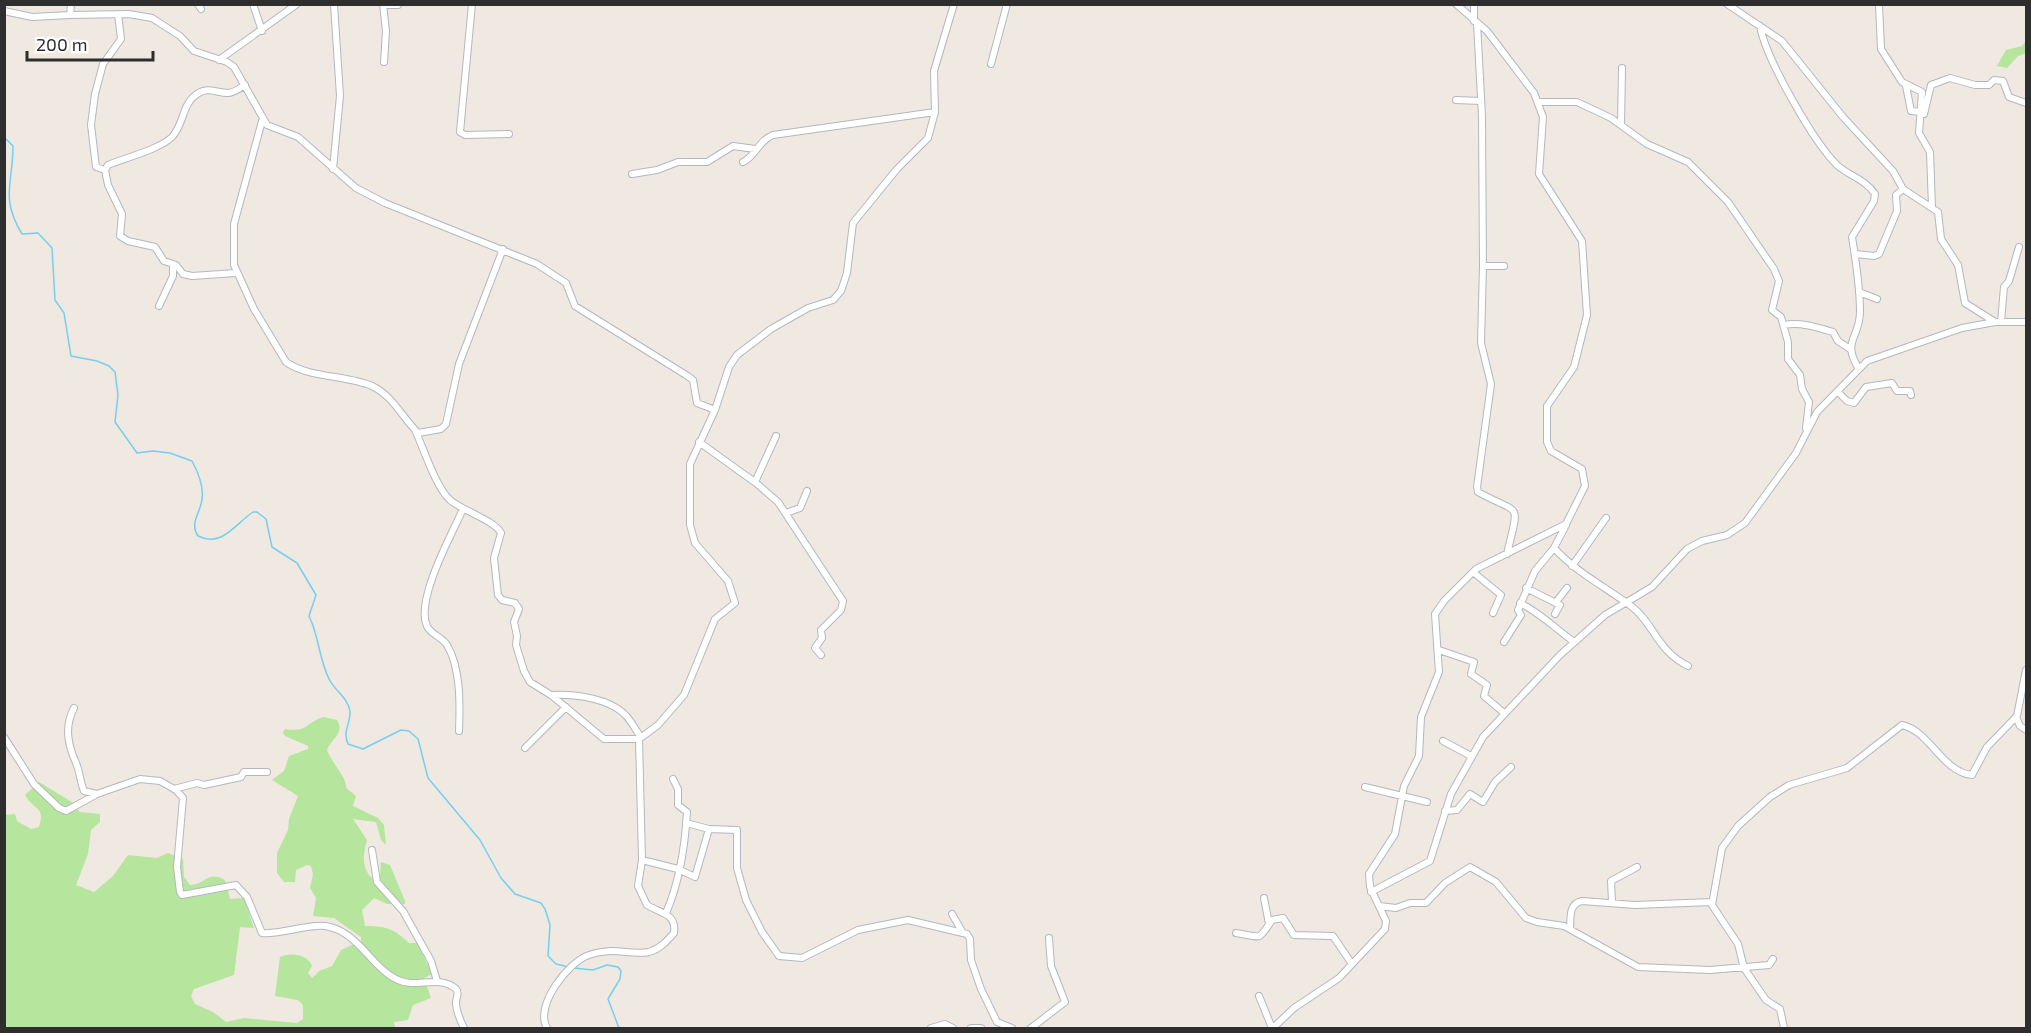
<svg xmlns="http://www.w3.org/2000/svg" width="2031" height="1033" font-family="'Exo 2',sans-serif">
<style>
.green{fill:#b6e59e}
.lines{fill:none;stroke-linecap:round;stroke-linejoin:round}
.stream{stroke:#75cff0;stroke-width:1.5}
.minor-casing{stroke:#b4b7c1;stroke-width:8}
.minor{stroke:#fff;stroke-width:6}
</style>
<rect width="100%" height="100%" fill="#efe9e1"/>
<path class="green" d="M2026,41v12l-8,3 -11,12 -10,-2 9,-16 16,-4z
M324,717l13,3c8,14 -5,17 -10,30 4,12 21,29 19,38l10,8 -3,10 25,12 6,7 2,20 -5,-5 -5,-18 -23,-3 14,21c-4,14 -6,29 6,39l7,-2 1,-15 9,3 15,36v3h-18l-13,-6 -12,12 3,16c22,0 29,3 44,17h8l15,31 -8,4 7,20 -18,7 -5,15 -14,2 1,6h-390v-213l10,-1 2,7 14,8 8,-2c7,-21 -6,-17 -14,-32l14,-13 33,20 8,10 20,2v8l-9,8 -3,24 -12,31 18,7 19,-16 15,-21 29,3 11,-5 15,6 1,18 6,8c16,0 16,-15 35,-5l5,19 14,-1 10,30 -14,-1 -6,48 -40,14 -3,7 4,8 18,8 13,10 18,-4 53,5 6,-4v-14l-5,-5 -23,-4 5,-39c10,-5 28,-3 32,9l-4,7 4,5 7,-7 13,-5 9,-16 20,-9v-4l-27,-19 -21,-2 3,-18 -6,-10 3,-14 -2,-8 -4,-1 -11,5 -1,12h-11l-7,-9v-20l11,-23 1,-11 9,-23 -26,-16 12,-9 5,-15 19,-7v-3l-23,-10 -2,-3 2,-4c23,4 21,-7 39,-12z"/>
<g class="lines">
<path class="stream" d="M4,137l9,9c0,37 -13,52 9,88l16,-1 14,15 3,52 9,13 7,43 26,5 12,5 6,6 3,23 -3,27 22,31 16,-2 17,2 22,8c6,11 12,24 10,38 -1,13 -13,24 -4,37 24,12 37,-12 55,-24h4l9,7 6,28 25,16 19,32 -7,21c10,20 10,43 20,63 6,12 19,19 21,32 1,13 -8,20 -2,33l15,5 38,-19 8,1 9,8 10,39 52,62 21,38 14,16 26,9 4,6 5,16 -2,31 8,8 13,3
M574,968l19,2 14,-5 11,2 3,4 -1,8 -12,20 11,29"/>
<g class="minor-casing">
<path id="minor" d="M71,4l-1,11 59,-1 23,4 28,18 14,15 33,11 7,5 33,58 31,12 58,51 29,15 152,61 29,19 9,23 111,69 7,5 4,23 18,7 -25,54v61l5,18 33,38 7,22 -20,16 -31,76 -26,30 -19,14 3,121 -4,26 9,19c12,8 30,8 27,28 -7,8 -14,16 -25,19 -19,4 -36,-6 -60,3 -21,7 -55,51 -42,73
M198,4l3,5
M253,4l9,27
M383,4l3,27 -2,31
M472,4l-12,128 5,3 44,-1
M1727,4l55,37 61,76 50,54 10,18 35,23 3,27 17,26 7,38 30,19
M1879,4l2,45 21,33 20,10 -3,41 11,19 2,55
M383,5h15
M4,11l28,6 38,-2
M1474,21v-17
M1477,23l5,93 1,150 -2,77 10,41 -14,103 1,5c43,24 42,7 29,62
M1760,26c6,33 54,117 78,140 12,10 28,14 37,28l-1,7 -22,36c4,25 8,49 8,75 0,26 -19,29 -1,57
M219,60l78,-56
M991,64l16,-60
M1906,86l5,25 11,1
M1456,100l25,1
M1538,102h39l34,16 36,26 41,18 40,40 46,67 5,12 -7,29 9,7 7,25v17l12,16 2,14 7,13 -3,26
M1924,114l7,-29 19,-7 25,7h14l5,-5 9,1 6,16 17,6
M262,121l-28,103v41l20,44 32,53c22,16 62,13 86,24 21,10 30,31 46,47l23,-4 5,-5 13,-60 44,-115
M1621,125l1,-57
M743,162c13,-6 15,-21 30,-27l162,-23
M333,169l7,-73 -6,-92
M105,170l-9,-3 -5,-42 4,-31 8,-30 18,-25 -3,-25
M632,174l25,-4 21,-8h29l26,-16 22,3
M1856,254l18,2 5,-2 18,-43 -1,-16 7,-6
M1483,266h21
M236,273l-44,3 -9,-2 -7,-9 -12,-4 -9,-14 -27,-6 -8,-5 2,-22 -14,-29 -3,-15 3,-5c17,-7 52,-16 64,-28 13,-14 9,-32 25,-43 11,-8 19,-1 31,-1 6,0 12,-5 17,-8
M1859,292l18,7
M159,306l14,-30v-12
M2001,322l3,-35 5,-6 10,-34
M1784,325c17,-3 32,2 49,7l5,9 12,8
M1838,392l9,9 7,2 12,-16 26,-4 5,8h13l1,4
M715,410l14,-43 8,-12 34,-26 37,-21 25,-8 8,-9 6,-18 6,-50 44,-54 31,-31 7,-26 -1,-41 20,-67
M416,432c8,18 20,55 34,68 13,11 44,20 51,33l-7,25 4,37 4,5 13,3 4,6 -5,13 3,14 -1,9 8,26 6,11 21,13 53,44h35
M699,442l57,41 22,19 65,99 -2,9 -20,20 1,8 -7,10 6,7
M755,482l21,-46
M786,513l14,-5 7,-17
M1554,548l12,-23
M1572,566l34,-48
M1473,572l28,23 -8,18
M1526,588l34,17 -5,9
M1556,602l11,-14
M1520,603c20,10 35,25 54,39
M1504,642l17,-27 -3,-5 17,-39 19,-23c22,24 51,39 77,58 23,17 25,44 57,60
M1439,650l35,12 -3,12 16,11 -3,11 20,17
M552,695c23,-1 60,3 76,23 5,6 8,13 13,19
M74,708c-10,19 -6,37 2,55 4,9 4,19 8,28l13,3
M2016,717l4,9 6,4
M459,731c1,-25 2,-63 -12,-86 -5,-8 -17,-11 -20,-19 -12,-26 25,-92 36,-117
M4,737l30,47 25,24 7,3 31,-17 43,-15 20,2 16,9 7,8 -6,69 3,25 2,3 54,-10 11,12 15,36c20,2 50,-11 68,-6 29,7 42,41 68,53 18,9 41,-6 58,9 4,4 0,8 0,13 0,9 4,18 8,26
M1443,741l28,15
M525,748l41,-41
M1365,787l62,15
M174,789l23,-6 7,2 37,-8 3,-5h23
M1445,811l12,-1 13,-16 13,8 12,-20 16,-15
M686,823l23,6
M372,850l5,32 26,29 28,50 6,20
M642,860l36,9 17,8 14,-48 28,1v38l9,32 16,32 17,24 23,2 56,-28 50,-10 59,14 3,5 1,21 10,29 16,33 15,6
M1371,892l59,-31 21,-67 32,-57 77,-82 45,-40 47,-28 35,-38 15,-8 25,-6 18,-12 51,-70 21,-41 50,-51 95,-33 33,-6h31
M1264,898l5,26
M1612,901l-1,-20 26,-14
M1379,906l17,2 14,-5h16l19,-20 25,-16 26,15 30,36 11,4 27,4 74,41 72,3 59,-5 4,-6
M666,913c14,-32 19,-67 21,-101l-9,-7v-16l-5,-10
M952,914l11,19
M1570,929c1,-11 -2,-25 12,-28l53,4 77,-3
M1236,933c27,4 21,9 36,-13l11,-2 11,17 39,1 19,28
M1259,996l13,32
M931,1028l14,-4 8,4
M971,1028h10
M1031,1028l34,-26 -14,-36 -2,-28
M1273,1028l21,-20 45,-30 46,-49 1,-8 -16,-34 -1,-13 26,-40 9,-48 15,-30 2,-39 18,-45 -4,-58 9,-13 32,-32 90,-45 19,-38 -3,-17 -31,-18 -4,-9v-36l27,-39 13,-52 -5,-74 -43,-67 4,-57 -9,-24 -47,-62 -31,-27
M1784,1028l-4,-19 -14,-9 -22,-32 -6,-24 -26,-39 10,-57 16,-22 32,-29 19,-12 58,-17 55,-43c28,6 40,47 70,50l15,-28 30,-31 9,-46"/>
</g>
<use href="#minor" class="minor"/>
</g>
<rect width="2031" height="1033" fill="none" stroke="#2e2e2e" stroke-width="12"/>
<path d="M27 51v9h126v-9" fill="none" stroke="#2e2e2e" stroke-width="3"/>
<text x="36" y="51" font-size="18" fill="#2e2e2e" stroke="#ffffff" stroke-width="4.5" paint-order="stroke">200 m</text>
</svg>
